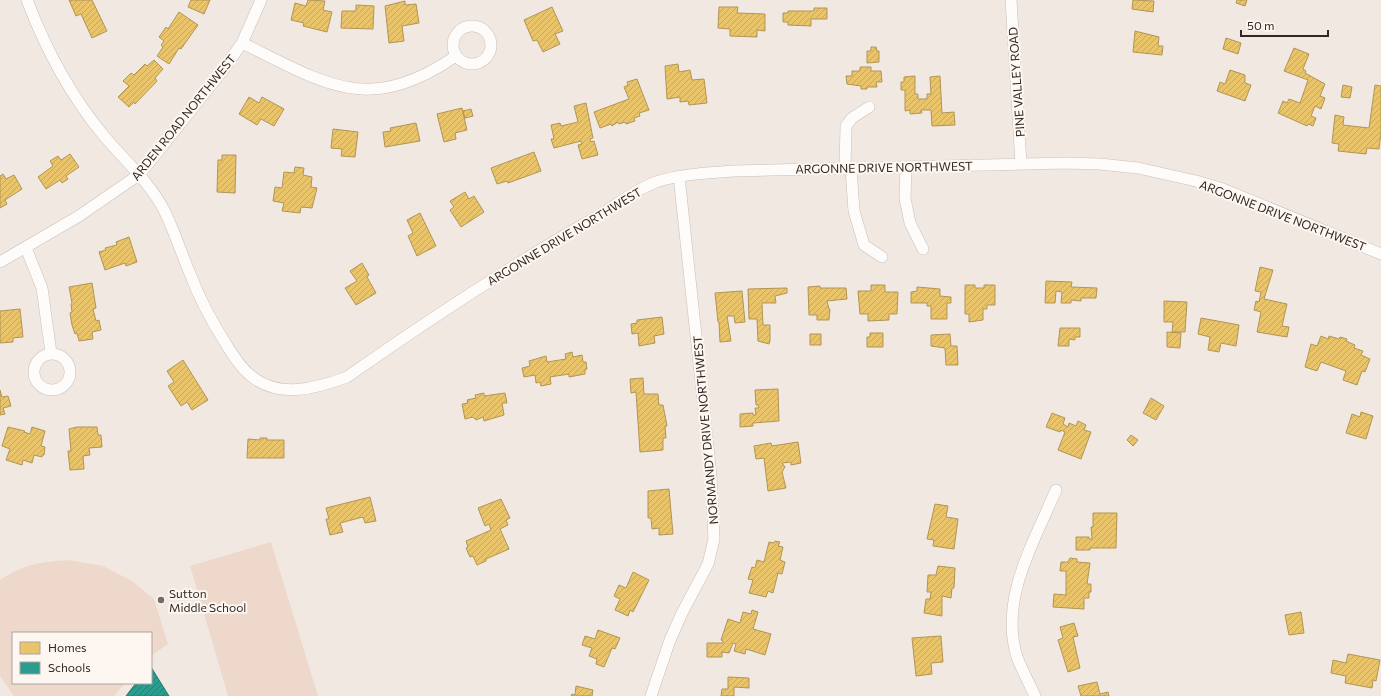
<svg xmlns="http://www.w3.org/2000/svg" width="1381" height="696" font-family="Commissioner,sans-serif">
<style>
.grass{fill:#eed8cb}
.homes{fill:url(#homes-hatch);stroke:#b19555}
.schools{fill:url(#schools-hatch);stroke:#2c7a6f}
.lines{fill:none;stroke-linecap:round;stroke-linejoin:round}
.minor-casing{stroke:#c7bfba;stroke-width:12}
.minor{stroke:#fdfcfb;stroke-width:11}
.poi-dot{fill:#736b66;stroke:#fef6f1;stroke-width:1.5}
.labels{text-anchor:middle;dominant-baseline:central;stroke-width:4;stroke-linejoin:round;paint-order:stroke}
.street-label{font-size:12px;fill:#2f2824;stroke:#fef6f1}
.poi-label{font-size:12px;fill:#2f2824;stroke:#fef6f1;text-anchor:start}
</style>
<defs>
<pattern id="homes-hatch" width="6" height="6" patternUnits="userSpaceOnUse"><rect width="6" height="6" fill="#e9c46a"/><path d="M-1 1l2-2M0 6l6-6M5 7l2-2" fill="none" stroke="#c8a85c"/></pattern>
<pattern id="schools-hatch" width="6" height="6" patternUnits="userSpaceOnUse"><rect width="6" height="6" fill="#2a9d8f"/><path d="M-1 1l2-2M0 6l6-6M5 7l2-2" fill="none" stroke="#248075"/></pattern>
</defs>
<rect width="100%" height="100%" fill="#f2e8e2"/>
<path class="grass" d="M271,542l47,154h-90l-38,-130z
M68,560l35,6 29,15 22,18 14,45 -17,12v-23h-138v50h112l-11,13h-100l-14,-20v-96c23,-16 41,-18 68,-20z"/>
<path class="homes" d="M69,0h23l15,31 -15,7 -11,-24 -5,2z
M191,0h19l-6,14 -16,-7z
M308,0l17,1 -2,9 9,2 -5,20 -24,-6 1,-3 -13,-3 4,-17 11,3z
M1133,0l21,1 -1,11 -21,-3z
M1237,0h10l-2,6 -9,-3z
M405,1v4l11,-1 3,19 -17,3 2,15 -15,2 -4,-37z
M356,5l18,1 -1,23 -32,-1 1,-17h14z
M552,7l11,24 -8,3 5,10 -17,8 -6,-12 -4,1 -9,-21z
M719,7h19l-1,6 28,1v17l-8,-1v7l-27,-1v-7l-12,-1z
M814,8h13v11h-16v7l-23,-1v-3h-5v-9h5v-2h26z
M179,12l19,13 -17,24 -2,-1 -10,16 -12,-8 6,-9 -2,-2 3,-4 -5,-4 7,-10 2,2z
M1135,31l24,6 -1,9h5l-1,9 -29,-3z
M1226,38l15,5 -3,11 -15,-5z
M871,47h5l1,4h2v11l-12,1v-12h4z
M1294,48l15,6 -6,15 3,2 -1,2 20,11 -5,12 5,2 -4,11 -6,-3 -4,10 5,2 -3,8 -5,-2 -1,2 -29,-13 5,-12 4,2 2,-4 11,4 8,-23 -24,-9z
M154,60l9,9 -8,9 2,3 -22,23 -1,-2 -5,5 -11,-10 11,-11 -6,-5 8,-8 3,2 11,-11 2,2z
M678,64l1,8 11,-2 2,10 12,-1 3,24 -18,2 -1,-4 -8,1v-5l-13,2 -2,-33z
M860,67h11v4h10l1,11h-6l1,5h-10v2h-6v-3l-14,-2 -1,-8h6v-5h8z
M1230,70l15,5v8l6,2 -6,16 -28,-10 3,-9 5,2z
M915,76v18h3v5h9v-5h4l-1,-17 10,-1 2,37 12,-1 1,13 -23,1 -1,-16h-10l1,3 -12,1v-4l-5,1v-21h-4v-8h3v-5z
M637,79l12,31 -10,3 1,3 -6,2 1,3 -9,3 -1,-2 -6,2 -1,-2 -6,4 -1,-2 -11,4 -6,-16 35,-13 -5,-12 4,-2 -1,-3z
M1343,85l9,2 -2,11 -9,-1z
M1375,85l6,1v46l-2,17 -12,-1 -1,6 -28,-3 1,-7 -7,-1 3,-28 9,2 -1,8 26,3z
M249,97l10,6 3,-6 22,12 -10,17 -13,-7 -4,6 -18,-11z
M586,103l7,35 -3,1 1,3 3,-1 4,14 -16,4 -4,-14 4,-1 -1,-3 -27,7 -3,-9h3l-3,-14 9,-2 1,3 17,-4 -4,-16z
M462,108l5,22 -12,3 1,6 -12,3 -7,-28z
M471,109l2,7 -8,2 -2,-7z
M416,123l4,18 -35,6 -2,-15 8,-1 -1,-3z
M333,129l25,3 -3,25 -14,-1 1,-7 -11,-1z
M534,152l7,19 -33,12 -1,-2 -10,3 -6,-16z
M70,154l9,13 -13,9 2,3 -6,4 -2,-3 -14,9 -8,-12 15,-11 -3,-5 8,-5 3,4z
M222,155h14l-1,38 -18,-1 1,-32h4z
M295,167l9,1 -1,7 9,2 -1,10 6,1 -5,20 -11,-1 -1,6 -18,-2 2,-8 -11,-2 2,-14 7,1 2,-16 10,1z
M3,174l3,5 8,-4 8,14 -17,11 2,4 -7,4v-32z
M465,192l4,7 5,-3 10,16 -23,15 -11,-17 4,-3 -4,-6z
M420,213l16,33 -19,10 -9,-20 5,-3 -6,-13z
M129,237l8,25 -11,4 -1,-3 -20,7 -6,-18 7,-2 -1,-2 12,-3 -1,-3z
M362,263l7,12 -2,2 9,16 -20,12 -11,-17 12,-7 -7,-10z
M1260,267l13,3 -9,29 23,5 -5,22 7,1 -2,10 -30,-5 4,-20 -7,-2 2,-9 3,1 2,-10 -6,-1z
M1046,281l26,1 -1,5 26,1 -1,10h-15v3l-10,-1v3h-10l1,-11 -6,-1 -1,12h-10z
M92,283l4,25 -3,1 3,12 3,-1 2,10 -9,2 1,7 -14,2 -2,-8 -2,1 -3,-9 -2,-12 2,-1 -1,-8 1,-1 -3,-16z
M871,285h14v7h13l-1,22h-8v6l-21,1v-7h-8l-2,-23h13z
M965,285h10v3h9v-3h11v20h-8v4h-4v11l-14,2v-8h-4z
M820,286v2h26l1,11 -20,2 2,8h1l-1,11h-12v-5h-8l-1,-28z
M917,287l23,2v7l11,1v6h-4v16h-16v-13h-4v-3h-16v-11l6,-1z
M787,288v5l-12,3 1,7h-14l1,22h7v16l-1,3 -11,-3 -1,-22h-8l-1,-30z
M742,291l3,31 -10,1 -1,-7h-7l4,25 -11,1 -1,-20h-1l-3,-29z
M1164,301l23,1 -2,30h-13l1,-10h-9z
M20,309l3,28 -10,1v4l-13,1v-32z
M662,317l2,17 -10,2 1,7 -16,3 -1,-13 -6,1 -1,-10 6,-1v-3z
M1201,318l38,7 -3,21 -15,-3 -2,9 -11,-2 2,-13 -12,-3z
M1060,328h20v9h-5v3l-6,-1v7h-11z
M1167,332l14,1 -1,15 -13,-1z
M870,333h13v14h-16v-10h3z
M810,334h11v11h-11z
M950,334l1,12h6l1,19h-12l-1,-17 -14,-2v-11z
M1321,336l7,3 1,-3 10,3 1,-2 7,2 -1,2 9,4 -1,3 9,3 -2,4 9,4 -5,13 -3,-1 -5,14 -14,-5 3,-9 -25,-9 -4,9 -12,-4 6,-23 6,2z
M572,352l1,5 9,-2 1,7h3l1,7 -2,1v4l-16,3v-3l-19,3 1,7 -10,2 -1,-4 -4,1 -1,-8 -11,2 -2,-9 8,-2 -1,-5 17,-5 1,6 19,-3 -1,-5z
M183,360l25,40 -16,10 -5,-8 -6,4 -13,-20 6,-4 -7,-11z
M643,378l1,16h14l1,11h4l4,21h-2l1,12h-3v12l-23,2 -4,-60 -5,1 -1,-14z
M778,389l1,32 -26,2v3l-13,1v-13l13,-1v2h3l-1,-7h4l-1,-3h-2l-1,-15z
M0,390l2,7 6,-1 3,10 -8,2 2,6 -5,1z
M484,393v3l21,-3 2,10h-5l2,12 -20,6 -1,-4 -7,3 -3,-3 -8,2 -3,-15 6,-1 -1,-3 9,-2 -1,-3z
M1151,398l13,8 -8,14 -13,-7z
M1361,412l12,4 -7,23 -20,-6 6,-19 8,3z
M1052,413l13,5 -2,6 5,3 1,-4 7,3 2,-5 8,4 -2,5 7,2 -10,27 -23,-9 7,-18 -4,-2 -1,2 -14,-5z
M8,427l17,4 -1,1 6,2 2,-7 13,4 -4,15 4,1 -1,8h-2v2l-8,-2 -2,8 -9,-3 -1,5 -16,-5 4,-11 -8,-3z
M77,427h20l1,8h3l1,12 -13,1 1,7 -7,1 1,13 -14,1 -2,-19h3l-2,-22z
M1131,435l7,5 -5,6 -6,-6z
M260,438h7v2h17v18h-37l1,-19 12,1z
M798,442l3,21 -10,2v-3l-9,1 3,4 -3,5 4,16 -18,3 -4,-33 -8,1 -2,-13 17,-3 1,3z
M669,489l4,45 -14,1v-7l-7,1 -1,-11h-3v-27z
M370,497l6,24 -11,2 -2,-6 -23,6 3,9 -13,3 -4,-16h3l-3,-11z
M501,499l9,19 -4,2 2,5 -8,4 9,20 -23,10v2l-9,4 -4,-9 -3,1 -4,-9 2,-1 -2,-6 25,-11 -2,-6 -4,2 -7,-18z
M935,504l13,2 -2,11 12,2 -4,30 -21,-3 1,-6 -7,-1z
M1093,513h24l-1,35h-26v2h-14v-13h13v2h3l-1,-12h2z
M775,541l5,1 -2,4 5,1 -3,13 5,2 -3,12 -4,-1 -5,20 -5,-2 -2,6 -17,-4 4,-13 -5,-1 4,-12 3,1 2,-8 7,2 5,-20 5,1z
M1070,558l7,1v3l13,1 -3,21h4v8h-2v6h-5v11l-31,-2 1,-13 12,1v-24h-6l1,-9h7z
M938,566l17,2 -1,20h-2l-1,10 -9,-2v20l-18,-3 2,-14h4l1,-7h-4l1,-17h8z
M633,572l16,8 -16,32 -3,-2 -2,6 -13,-6 5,-11 -6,-3 5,-11 7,3z
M752,610l6,2 -5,17 18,5 -6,21 -19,-6 -1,5 -11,-3 2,-7 -3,-1 -4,10 -7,-1v5h-15v-14h16v-2l-2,-1 7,-21 12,4 3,-11 8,2z
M1301,612l3,21 -15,2 -4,-20z
M1074,623l4,13 -5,1 7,31 -12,4 -10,-32 5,-2 -3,-11z
M598,630l22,8 -5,11 -3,-1 -8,19 -8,-3 1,-5 -8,-3 3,-8 -10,-3 3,-9 10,3z
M941,636l2,26 -12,1 1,11 -16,2 -4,-38z
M1348,654l32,6 -4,21 -3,-1 -1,8 -27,-5 1,-7 -15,-3 2,-13 13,3z
M728,677l21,1v10l-15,-1v9h-13l1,-7h6z
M1097,682l3,12 8,-2 1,4h-28l-3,-10z
M576,686l17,4 -1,6h-21l1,-2 3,1z"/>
<path class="schools" d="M151,667l18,29h-43l10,-13h15z"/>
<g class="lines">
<g class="minor-casing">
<path id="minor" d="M27,0c19,50 43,95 77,136 21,25 46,46 61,76 10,21 17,43 26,64 9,24 21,46 35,68 7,11 13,22 24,31 28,24 65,14 97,2 80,-56 161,-110 246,-158 21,-12 39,-28 63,-37 24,-8 51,-9 78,-11l331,-8 35,1 38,4 58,13 27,8 158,65
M1011,0l10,164
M453 45a19 19 0 1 1 38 0a19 19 0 1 1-38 0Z
M242,43c84,41 126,73 214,13
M906,167l-1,31 5,25 13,26
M845,168l1,-42 6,-8 17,-11
M851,168l3,43 10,34 18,12
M26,248l16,40 9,65
M0,262l79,-46 61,-42 83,-104 19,-27 19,-43
M34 372a18 18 0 1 1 36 0a18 18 0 1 1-36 0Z
M651,696l19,-56 12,-27 26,-49 6,-25 -3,-63 -32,-300
M1035,696c-6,-13 -13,-26 -18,-39 -18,-58 17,-115 39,-167"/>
</g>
<use href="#minor" class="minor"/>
</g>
<circle class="poi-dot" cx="161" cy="600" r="4"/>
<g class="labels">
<g class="street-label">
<text transform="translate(1016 82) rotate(-94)">PINE VALLEY ROAD</text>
<text transform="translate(183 117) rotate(-51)">ARDEN ROAD NORTHWEST</text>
<text transform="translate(884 167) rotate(-1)">ARGONNE DRIVE NORTHWEST</text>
<text transform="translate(1283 215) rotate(21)">ARGONNE DRIVE NORTHWEST</text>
<text transform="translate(564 236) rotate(-31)">ARGONNE DRIVE NORTHWEST</text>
<text transform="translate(705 430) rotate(-95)">NORMANDY DRIVE NORTHWEST</text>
</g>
<g class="poi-label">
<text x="169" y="593">Sutton<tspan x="169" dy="14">Middle School</tspan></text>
</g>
</g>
<rect x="12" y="632" width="140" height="52" fill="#fef6f1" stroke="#aba49f"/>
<rect x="20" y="642" width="20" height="12" fill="#e9c46a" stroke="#aba49f"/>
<text x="48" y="652" font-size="12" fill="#2f2824">Homes</text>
<rect x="20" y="662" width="20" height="12" fill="#2a9d8f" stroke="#aba49f"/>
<text x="48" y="672" font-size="12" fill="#2f2824">Schools</text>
<path d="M1241 30v6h87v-6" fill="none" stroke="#2f2824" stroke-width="2"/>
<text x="1247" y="30" font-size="12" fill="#2f2824" stroke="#fef6f1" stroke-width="3" paint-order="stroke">50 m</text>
</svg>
